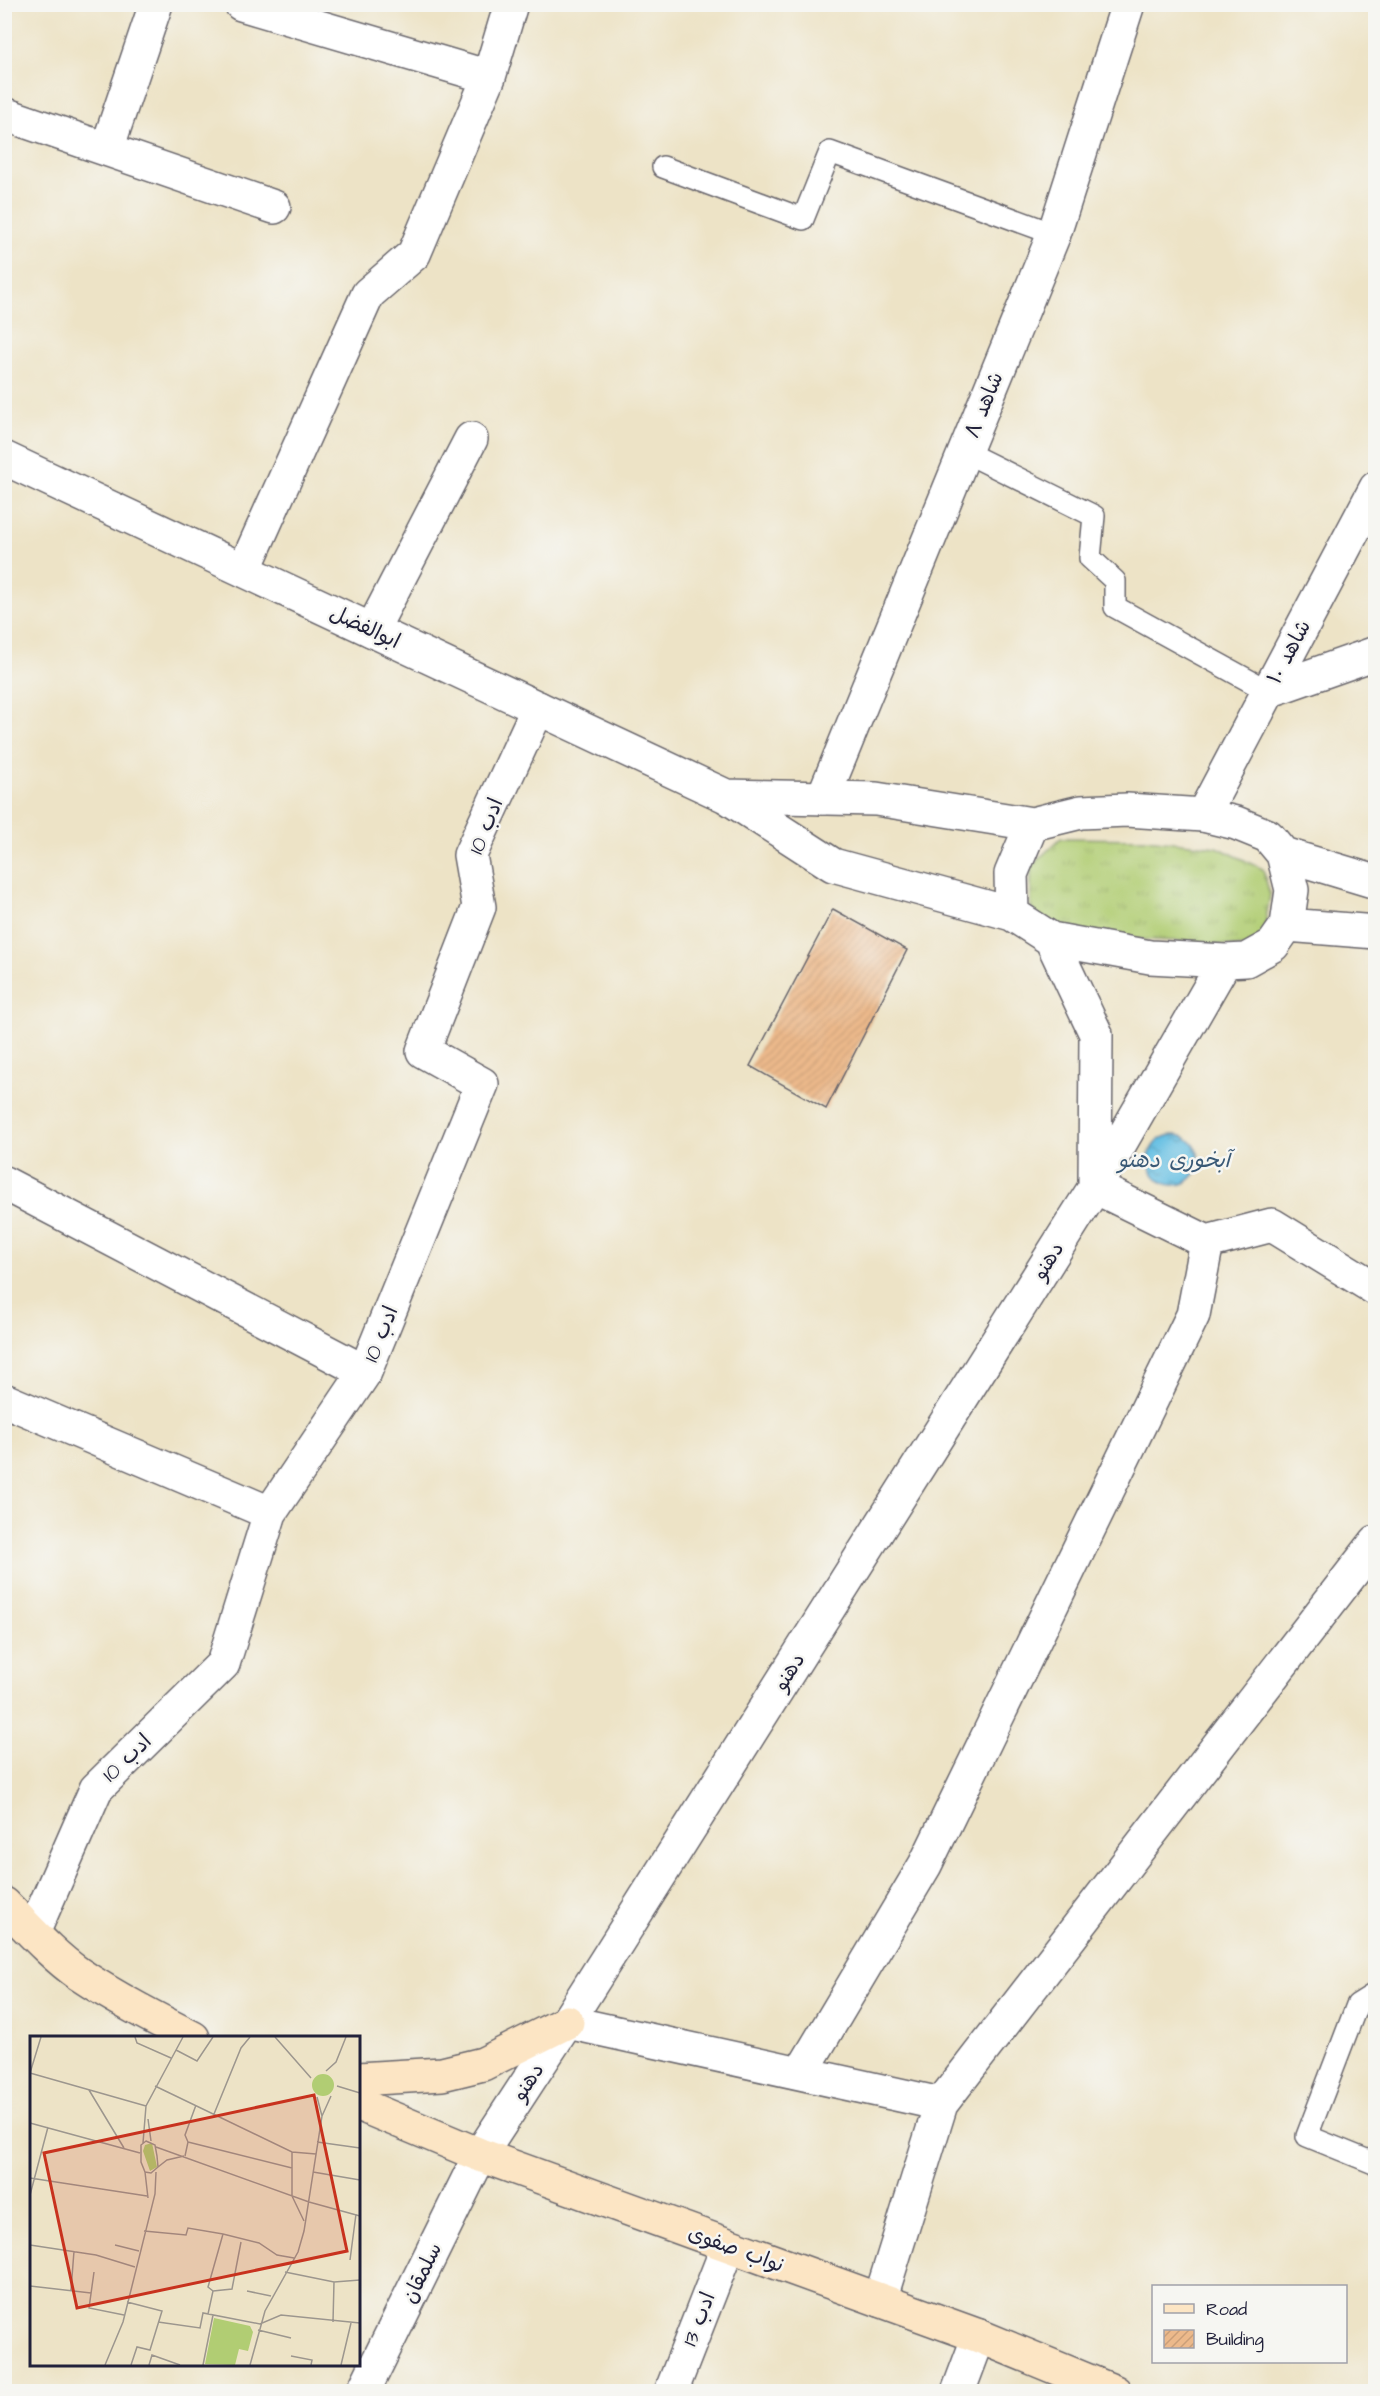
<svg xmlns="http://www.w3.org/2000/svg" width="1380" height="2396" font-family="'Architects Daughter','Playpen Sans Arabic',sans-serif">
<style>
.grass{fill:url(#grass-tufts);stroke:#6a7857;stroke-width:1.5}
.water{fill:url(#water-ripples);stroke:#44708f;stroke-width:1.5}
.building{fill:url(#building-hatch)}
.lines{fill:none;stroke-linecap:round;stroke-linejoin:round}
.service-casing{stroke:#69666c;stroke-width:24}
.minor-casing{stroke:#69666c;stroke-width:36}
.tertiary-casing{stroke:#69666c;stroke-width:36}
.secondary-casing{stroke:#69666c;stroke-width:36}
.service{stroke:#fff;stroke-width:21}
.minor{stroke:#fff;stroke-width:33}
.tertiary{stroke:#fff;stroke-width:33}
.secondary{stroke:#fce5c4;stroke-width:33}
.labels{text-anchor:middle;dominant-baseline:central;stroke-width:5;stroke-linejoin:round;paint-order:stroke}
.street-label{font-size:21px;fill:#22223b;stroke:#f6f6f2}
.water-label{font-size:22px;font-style:italic;fill:#395976;stroke:#f6f6f2}
.inset-road{fill:none;stroke:#9c968e;stroke-width:1.5}
.view{fill:#c8321e;fill-opacity:0.15;stroke:#c8321e;stroke-width:3}
.inset-edge{fill:none;stroke:#22223b;stroke-width:3}
</style>
<defs>
<pattern id="grass-tufts" width="24" height="20" patternUnits="userSpaceOnUse" patternTransform="scale(1.5)"><rect width="24" height="20" fill="#b1cd73"/><path d="M3 7l-1-3M5 7V3M7 7l1-3M15 17l-1-3M17 17v-4M19 17l1-3" fill="none" stroke="#98b064"/></pattern>
<pattern id="water-ripples" width="26" height="14" patternUnits="userSpaceOnUse" patternTransform="scale(1.5)"><rect width="26" height="14" fill="#65bfe3"/><path d="M2 4q2-2 4 0t4 0M15 11q2-2 4 0t4 0" fill="none" stroke="#539bb9"/></pattern>
<pattern id="building-hatch" width="6" height="6" patternUnits="userSpaceOnUse" patternTransform="scale(1.5)"><rect width="6" height="6" fill="#ecb98b"/><path d="M-1 1l2-2M0 6l6-6M5 7l2-2" fill="none" stroke="#ca9f79"/></pattern>
</defs>
<rect width="100%" height="100%" fill="#f6f6f2"/>
<filter id="ink" filterUnits="userSpaceOnUse"><feTurbulence type="fractalNoise" baseFrequency=".0167" numOctaves="2"/><feDisplacementMap in="SourceGraphic" scale="12" xChannelSelector="R" yChannelSelector="G"/><feConvolveMatrix kernelMatrix="1 2 1 2 8 2 1 2 1" color-interpolation-filters="sRGB"/></filter>
<filter id="wash" filterUnits="userSpaceOnUse"><feTurbulence type="fractalNoise" baseFrequency=".008" numOctaves="4" result="noise"/><feDisplacementMap in="SourceGraphic" scale="24" xChannelSelector="R" yChannelSelector="G"/><feGaussianBlur stdDeviation="1.35" result="paint"/><feColorMatrix in="noise" values="0 0 0 0 0 0 0 0 0 0 0 0 0 0 0 0 0 1.4 0 .05"/><feComposite in="paint" operator="in"/></filter>
<g filter="url(#wash)">
<rect width="100%" height="100%" fill="#ede3c6"/>
<path class="grass" d="M1061,838l85,1 71,8 46,22 7,26 -7,42 -19,10 -65,-6 -78,-3 -48,-7 -22,-23v-42z"/>
<path class="water" d="M1149 1160a25 25 0 1 1 50 0a25 25 0 1 1-50 0Z"/>
<g id="blocks">
<path class="building" d="M833,909l74,41 -81,159 -76,-43z"/>
</g>
</g>
<g filter="url(#ink)">
<use href="#blocks" fill-opacity="0" stroke="#69666c" stroke-width="1.5"/>
<g class="lines">
<g class="service-casing">
<path id="service" d="M663,167l140,52 27,-67 224,82
M965,452l129,64 -4,42 25,23v26l153,84
M1376,1993l-19,12 -50,131 69,28"/>
</g>
<g class="minor-casing">
<path id="minor" d="M241,4l248,73
M4,114l270,93
M107,149l49,-145
M244,570l124,-276 46,-40 75,-177 22,-73
M372,630l99,-191
M1268,691l108,-38
M823,798l231,-564 74,-230
M1203,815l173,-327
M4,1183l361,189
M1095,1187l112,55 65,-17 104,64
M4,1400l266,113
M33,1933l63,-144 127,-125 47,-151 95,-141 117,-288 -59,-33 56,-144 -9,-52 68,-147
M567,2022l374,82
M801,2073l124,-208 268,-550 14,-73
M880,2300l61,-196 435,-562
M671,2392l57,-146
M958,2392l21,-56"/>
</g>
<g class="tertiary-casing">
<path id="tertiary" d="M4,458l722,338 107,69 179,49
M726,796l150,3 156,25
M1127,810l76,5 33,8 32,13 15,18 9,36 -5,35 -14,20 -27,15 -21,1 -75,-4 -99,-18 -39,-25 -1,-40 21,-50 49,-12z
M1283,854l93,28
M1287,925l89,7
M1051,939l45,95 -1,151
M363,2392l117,-237 87,-133 528,-835 130,-226"/>
</g>
<g class="secondary-casing">
<path id="secondary" d="M4,1904c24,24 48,51 75,70 36,24 75,44 114,64
M358,2079l84,-5 41,-10 84,-42
M358,2104l122,51 499,181 136,56"/>
</g>
<use href="#service" class="service"/>
<use href="#minor" class="minor"/>
<use href="#tertiary" class="tertiary"/>
<use href="#secondary" class="secondary"/>
</g>
</g>
<g class="labels">
<g class="street-label">
<text transform="translate(984 405) rotate(-68)">شاهد ۸</text>
<text transform="translate(365 627) rotate(25)">ابوالفضل</text>
<text transform="translate(1289 652) rotate(-62)">شاهد ۱۰</text>
<text transform="translate(486 826) rotate(-68)">ادب 10</text>
<text transform="translate(1048 1261) rotate(-58)">دهنو</text>
<text transform="translate(381 1334) rotate(-68)">ادب 10</text>
<text transform="translate(789 1672) rotate(-58)">دهنو</text>
<text transform="translate(127 1758) rotate(-44)">ادب 10</text>
<text transform="translate(528 2082) rotate(-57)">دهنو</text>
<text transform="translate(736 2249) rotate(20)">نواب صفوی</text>
<text transform="translate(422 2273) rotate(-64)">سلمقان</text>
<text transform="translate(699 2319) rotate(-69)">ادب 13</text>
</g>
<g class="water-label">
<text x="1174" y="1160">آبخوری دهنو</text>
</g>
</g>
<g transform="translate(30 2036)">
<rect width="330" height="330" fill="#ede3c6"/>
<path d="M282 49a11 11 0 1 1 22 0a11 11 0 1 1-22 0ZM122,107l5,24 -7,4 -7,-20 2,-6z" fill="#b1cd73"/>
<path d="M184,282l36,8 3,6 -5,19 -9,-2 -4,16 -30,-1z" fill="#b1cd73"/>
<path class="inset-road" d="M105,1l2,6 34,15M245,1l36,41M146,14l21,11 16,-24M296,35l10,-9 10,-25M0,37l116,33M0,37l11,-36M125,50l137,66 24,2M307,50l23,7M59,54l35,58M184,78l27,-66 9,-11M292,80l9,-20M118,83l3,22M0,87l110,30M116,105l9,4 2,11 1,11 -7,6 -6,-1 -4,-10v-17zM158,106l104,26M287,106l43,6M113,107l3,-37 37,-69M126,111l153,55 51,14M155,120l3,-14 -3,-7 11,-30M128,131l9,-7 17,-4M115,136l3,26M283,136l47,8M0,142l117,18M0,159l18,-68M262,160v-44M262,160l12,25M114,195l42,4 2,-7 35,6 36,9 18,12 17,3M0,209l66,10 39,12M85,209l24,6M320,224l6,-46M64,236l-5,36 35,7M255,236l49,10 26,-2M0,250l61,7M41,254l3,-39M183,255l19,-2 9,-47M217,255l24,5M97,266l35,9 -12,39 -13,-3 -6,18M178,278l5,-23 -5,-4 15,-53M128,286l42,6 3,-15 57,11 21,-9 79,8M303,286l1,-40M228,294l33,8M261,320l21,4 -1,5M75,329l18,-43 32,-128 1,-22M119,329l3,-10 28,10M173,329l10,-50M220,329l15,-54 33,-59 6,-21 18,-115 -5,-19M311,329l10,-42"/>
<path class="view" d="M284,59l33,156 -270,57 -33,-155z"/>
<rect width="330" height="330" class="inset-edge"/>
</g>
<rect width="1380" height="2396" fill="none" stroke="#f6f6f2" stroke-width="24"/>
<rect x="1152" y="2285" width="195" height="78" fill="#f6f6f2" stroke="#a1a1a9" stroke-width="1.5"/>
<rect x="1164" y="2304" width="30" height="9" fill="#fce5c4" stroke="#a1a1a9" stroke-width="1.5"/>
<text x="1206" y="2315" font-size="18" fill="#22223b">Road</text>
<rect x="1164" y="2330" width="30" height="18" fill="url(#building-hatch)" stroke="#a1a1a9" stroke-width="1.5"/>
<text x="1206" y="2345" font-size="18" fill="#22223b">Building</text>
</svg>
